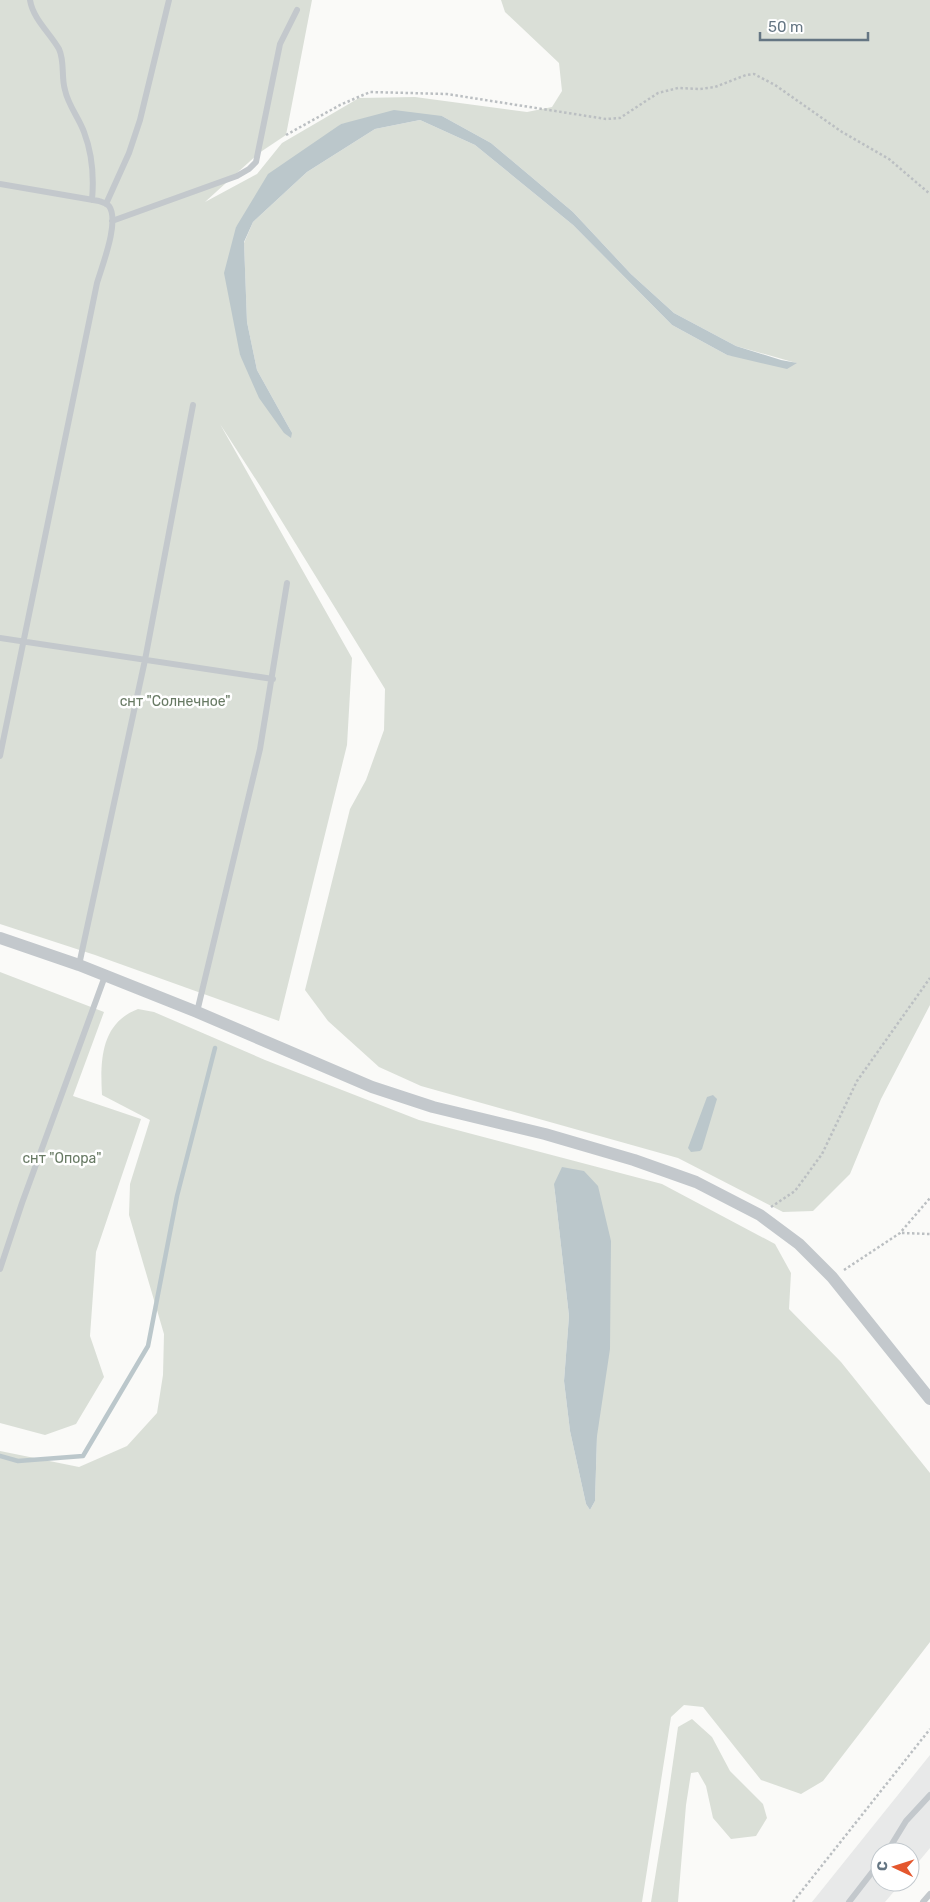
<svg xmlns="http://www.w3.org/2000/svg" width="930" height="1902" font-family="Rubik,sans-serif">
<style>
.built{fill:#e8e9e9}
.green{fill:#dadfd7;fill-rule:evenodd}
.water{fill:#bbc7cb}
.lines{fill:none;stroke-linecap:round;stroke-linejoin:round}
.stream{stroke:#bbc7cb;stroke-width:4.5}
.path{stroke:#bbbfc2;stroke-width:2.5;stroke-dasharray:2.5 2.5;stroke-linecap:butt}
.service{stroke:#c3c8cc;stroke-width:6}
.minor{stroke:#c3c8cc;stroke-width:12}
.labels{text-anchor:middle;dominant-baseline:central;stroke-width:5;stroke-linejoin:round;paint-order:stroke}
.park-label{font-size:14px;fill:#687a64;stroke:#fff}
</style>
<rect width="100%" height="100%" fill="#fafaf8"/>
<path class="built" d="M930,1755v93l-20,24v-20h-30v30h22l-17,20h-73z"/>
<path class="green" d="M0,0h312l-26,135 -27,18 -54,49 52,-28 25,-31 77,-45 56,-1 112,15 25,-5 10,-16 -3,-28 -54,-51 -4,-12h429v1005l-49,94 -31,75 -37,37 -30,1 -105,-54 -257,-72 -42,-19 -51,-46 -23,-31 45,-181 16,-29 18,-50 1,-41 -123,-200 -42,-65 132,234 -5,87 -68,276 -184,-66 -95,-31zM442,116l49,27 82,69 58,62 43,39 62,33 60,17 -69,-8 -55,-30 -99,-100 -98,-80 -55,-25 -45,9 -68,43 -54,50 -9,21 3,79 10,48 35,63 -52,-78 -4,-128 105,-103z
M0,972l104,40 -31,84 68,23 -45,133 -6,84 14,41 -28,47 -31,11 -45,-12z
M138,1009l16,3 111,48 154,60 243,64 113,60 16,29 -2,36 52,53 89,111v169l-107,139 -22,13 -40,-14 -58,-73 -19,-2 -13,12 -29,185h-642v-451l79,16 48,-21 30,-33 6,-38 1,-41 -35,-119 1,-31 20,-64 -48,-25c-2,-35 -1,-72 36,-86zM554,1184l43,252 -2,65 -5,9 -4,-6 -16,-73 -6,-50 5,-65z
M692,1719l20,18 18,34 33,33 4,14 -11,18 -25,3 -18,-21 -7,-32 -8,-14 -7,1 -5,32 -8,97h-27l16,-98 11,-77z"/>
<path class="water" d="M394,110l48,6 49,27 82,69 58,62 43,39 62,33 45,14 16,3 -10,6 -60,-14 -55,-30 -99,-100 -98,-80 -55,-25 -45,9 -68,43 -54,50 -9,20 3,80 10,48 35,63 -1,5 -7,-5 -25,-35 -19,-43 -16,-82 12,-46 32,-53 73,-50z
M713,1095l4,4 -15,50 -2,2 -9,1 -3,-4 19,-51z
M562,1167l22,4 14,15 13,55 -1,108 -13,87 -2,65 -5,9 -4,-6 -16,-73 -6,-50 5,-65 -15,-132z"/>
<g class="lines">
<path class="stream" d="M0,1456l18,5 65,-5 65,-110 29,-150 38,-148"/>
<path class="path" d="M286,135l54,-30 30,-13 77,2 159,25 14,-1 38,-25 20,-5 22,1 15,-2 31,-12 8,-1 21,11 67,47 47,27 41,35
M771,1207l24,-16 27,-37 35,-73 73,-103
M902,1233l28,1
M844,1270l56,-37 30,-35
M793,1902l137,-173"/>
<path class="service" d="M30,0c3,19 20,33 29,49 6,13 2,28 6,41 3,15 14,28 19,42 8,21 10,46 8,68
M0,184l99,17c3,1 7,2 10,5 11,15 -7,60 -12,77l-97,473
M106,204l23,-51 11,-33 29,-120
M112,221l125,-45 12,-7 7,-7 24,-118 17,-34
M0,638l273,41
M79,965l66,-305 48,-255
M197,1012l63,-263 27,-166
M0,1269l22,-66 83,-227
M887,1852l19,-31 24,-26
M849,1902l31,-40
M923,1902l7,-8"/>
<path class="minor" d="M0,938l79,27 118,47 175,75 61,20 112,27 89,26 62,22 64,33 39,29 33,33 98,122"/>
</g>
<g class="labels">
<g class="park-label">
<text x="175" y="701">снт "Солнечное"</text>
<text x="62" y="1158">снт "Опора"</text>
</g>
</g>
<g transform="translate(895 1867) rotate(274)"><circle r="24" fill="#ffffff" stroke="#c1c8cd"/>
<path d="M0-4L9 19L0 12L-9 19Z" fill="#e4572e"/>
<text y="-8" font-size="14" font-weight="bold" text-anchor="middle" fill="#657683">С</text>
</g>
<path d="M760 32v8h108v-8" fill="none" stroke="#657683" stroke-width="2.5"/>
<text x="768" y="32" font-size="15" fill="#657683" stroke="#ffffff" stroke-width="4" paint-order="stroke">50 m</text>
</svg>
